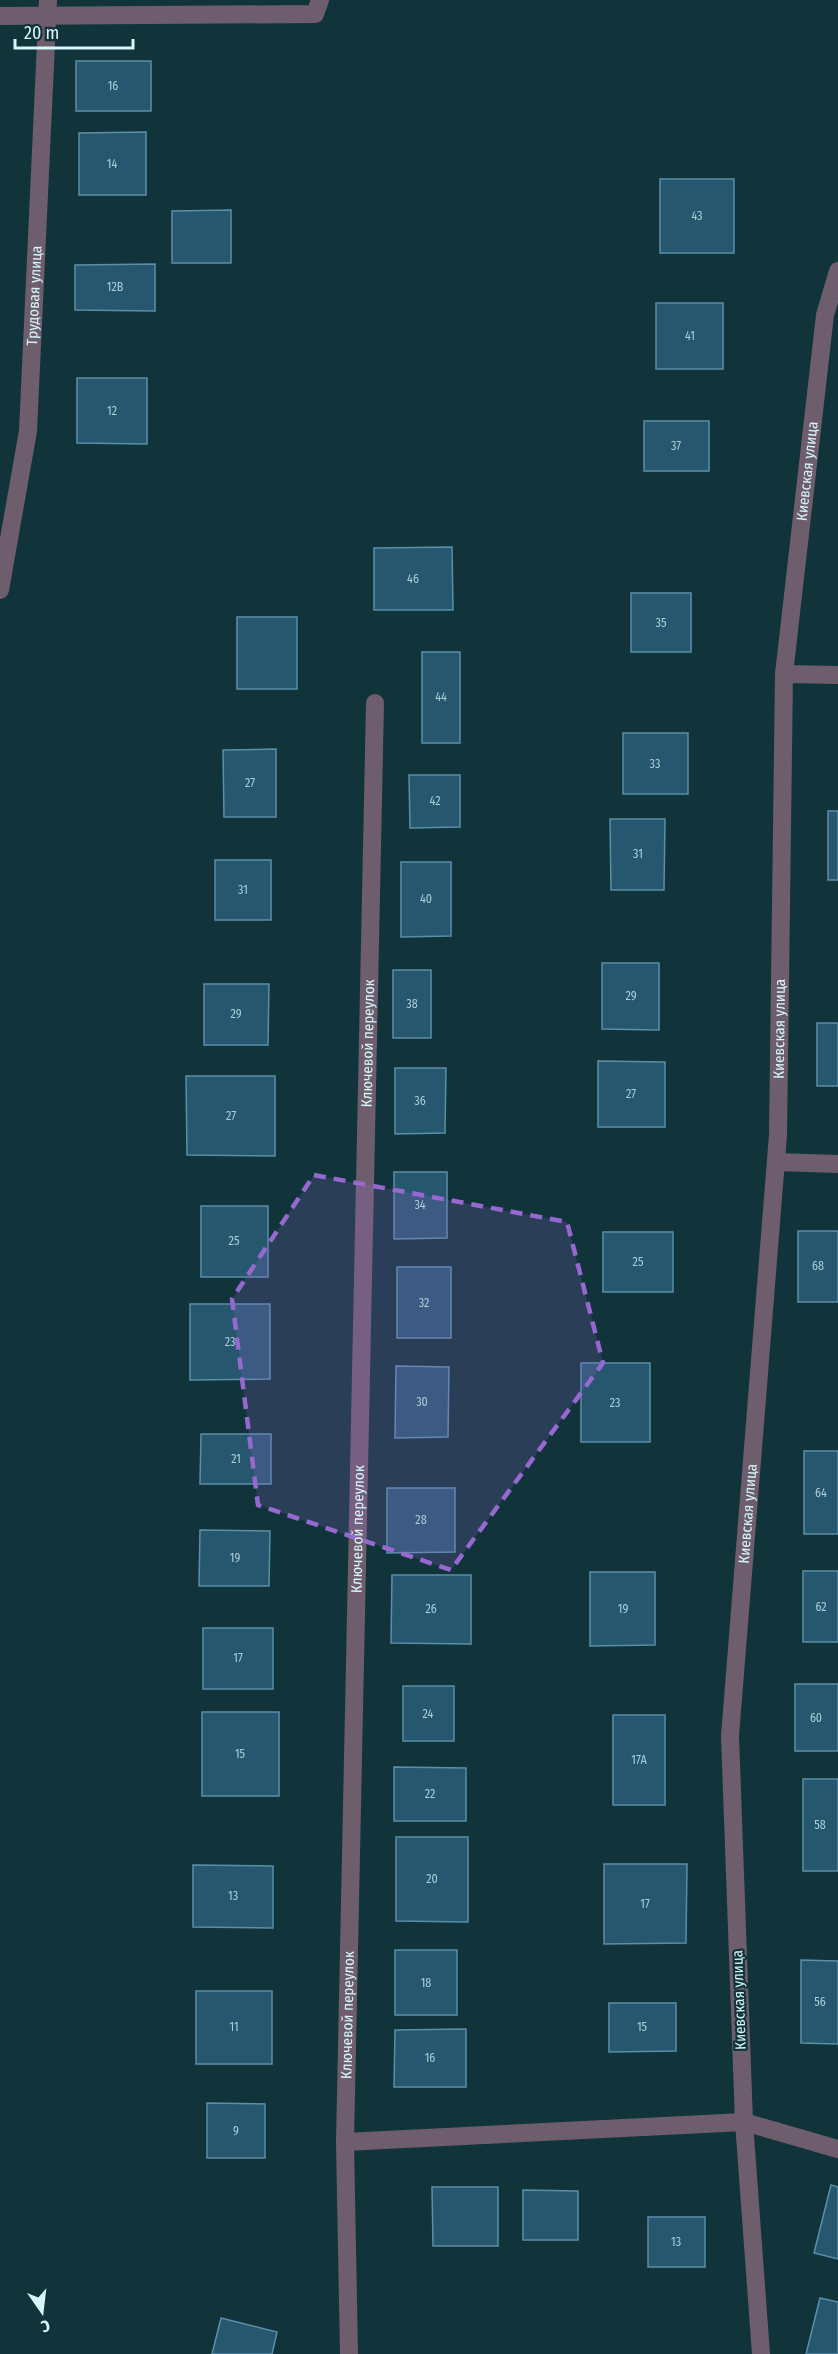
<svg xmlns="http://www.w3.org/2000/svg" width="838" height="2354" font-family="'Fira Sans Condensed',sans-serif">
<style>
.building{fill:#26576e;stroke:#5a8fa9;stroke-width:1.5}
.lines{fill:none;stroke-linecap:round;stroke-linejoin:round}
.street{stroke:#6e5d6c;stroke-width:18}
.marked{fill:#9669d1;fill-opacity:0.2;stroke:#9669d1;stroke-width:4.5;stroke-dasharray:12 8;stroke-linejoin:round}
.labels{text-anchor:middle;dominant-baseline:central;stroke-width:4.5;stroke-linejoin:round;paint-order:stroke}
.number-label{font-size:12px;fill:#aaced8}
.street-label{font-size:15px;fill:#d6f6fc;stroke:#11343a}
</style>
<rect width="100%" height="100%" fill="#11343a"/>
<path class="building" d="M76,61h75v50h-75z
M146,132v63h-67v-62z
M660,179h74v74h-74z
M231,210v53h-59v-52z
M155,264v47l-80,-1v-45z
M656,303h67v66h-67z
M77,378h70v66l-70,-1z
M644,421h65v50h-65z
M452,547l1,63h-79v-62z
M631,593h60v59h-60z
M237,617h60v72h-60z
M422,652h38v91h-38z
M623,733h65v61h-65z
M276,749v68h-52l-1,-67z
M409,775h51v52l-50,1z
M828,811h10v69h-10z
M610,819h55l-1,71h-53z
M215,860h56v60h-56z
M401,862h50v74l-50,1z
M602,963h57v67l-57,-1z
M393,970h38v68h-38z
M204,984h65l-1,61h-64z
M817,1023h21v63h-21z
M598,1061l67,1v65h-67z
M395,1068h51l-1,65 -50,1z
M186,1076h89v80l-88,-1z
M394,1172h53v66l-53,1z
M201,1206h67v71h-67z
M798,1231h40v71h-40z
M603,1232h70v60h-70z
M397,1267h54v71h-54z
M190,1304h80v75l-80,1z
M581,1363h69v79h-69z
M396,1366l53,1 -1,70 -53,1z
M201,1434h70v50h-71z
M804,1451h34v83h-34z
M387,1488h68v64l-68,1z
M200,1530l70,1 -1,55h-70z
M803,1571h35v71h-35z
M590,1572h65v73l-65,1z
M392,1575h79v69l-80,-1z
M203,1628h70v61h-70z
M795,1684h43v67h-43z
M403,1686h51v55h-51z
M202,1712h77v84h-77z
M613,1715h52v90h-52z
M394,1767l72,1v53h-72z
M803,1779h35v92h-35z
M396,1837h72v85l-72,-1z
M604,1864h83l-1,79 -82,1z
M193,1865l80,1v62l-80,-1z
M395,1950h62v65h-62z
M801,1960l37,1v83l-37,-1z
M196,1991h76v73h-76z
M609,2003h67v48l-67,1z
M466,2029v58h-72l1,-57z
M207,2103l58,1v54h-58z
M831,2185l7,2v72l-24,-6z
M432,2187h66v59h-65z
M523,2190l55,1v49h-55z
M648,2217h57v50h-57z
M820,2298l18,4v52h-32z
M221,2318l56,14 -5,22h-60z"/>
<g class="lines">
<g class="street">
<path d="M0,16l315,-2 5,-14"/>
<path id="s1" d="M0,590l28,-159 20,-431"/>
<path d="M784,674l54,1"/>
<path d="M776,1162l62,2"/>
<path d="M345,2142l399,-20 94,27"/>
<path id="s2" d="M349,2354l-4,-212 30,-1439"/>
<path id="s3" d="M761,2354l-17,-232 -14,-386 48,-601 6,-461 41,-359 13,-44"/>
</g>
</g>
<path class="marked" d="M314,1175l253,47 36,141 -152,207 -193,-65 -26,-206z"/>
<g class="labels">
<g class="number-label">
<text x="113" y="86">16</text>
<text x="112" y="164">14</text>
<text x="697" y="216">43</text>
<text x="115" y="287">12В</text>
<text x="690" y="336">41</text>
<text x="112" y="411">12</text>
<text x="676" y="446">37</text>
<text x="413" y="579">46</text>
<text x="661" y="623">35</text>
<text x="441" y="697">44</text>
<text x="655" y="764">33</text>
<text x="250" y="783">27</text>
<text x="435" y="801">42</text>
<text x="638" y="854">31</text>
<text x="243" y="890">31</text>
<text x="426" y="899">40</text>
<text x="631" y="996">29</text>
<text x="412" y="1004">38</text>
<text x="236" y="1014">29</text>
<text x="631" y="1094">27</text>
<text x="420" y="1101">36</text>
<text x="231" y="1116">27</text>
<text x="420" y="1205">34</text>
<text x="234" y="1241">25</text>
<text x="638" y="1262">25</text>
<text x="818" y="1266">68</text>
<text x="424" y="1303">32</text>
<text x="230" y="1342">23</text>
<text x="422" y="1402">30</text>
<text x="615" y="1403">23</text>
<text x="236" y="1459">21</text>
<text x="821" y="1493">64</text>
<text x="421" y="1520">28</text>
<text x="235" y="1558">19</text>
<text x="821" y="1607">62</text>
<text x="431" y="1609">26</text>
<text x="623" y="1609">19</text>
<text x="238" y="1658">17</text>
<text x="428" y="1714">24</text>
<text x="816" y="1718">60</text>
<text x="240" y="1754">15</text>
<text x="639" y="1760">17А</text>
<text x="430" y="1794">22</text>
<text x="820" y="1825">58</text>
<text x="432" y="1879">20</text>
<text x="233" y="1896">13</text>
<text x="645" y="1904">17</text>
<text x="426" y="1983">18</text>
<text x="820" y="2002">56</text>
<text x="234" y="2027">11</text>
<text x="642" y="2027">15</text>
<text x="430" y="2058">16</text>
<text x="236" y="2131">9</text>
<text x="676" y="2242">13</text>
</g>
<g class="street-label">
<text stroke="none"><textPath href="#s1" startOffset="297">Трудовая улица</textPath></text>
<text stroke="none"><textPath href="#s3" startOffset="1887">Киевская улица</textPath></text>
<text stroke="none"><textPath href="#s3" startOffset="1328">Киевская улица</textPath></text>
<text stroke="none"><textPath href="#s2" startOffset="1311">Ключевой переулок</textPath></text>
<text stroke="none"><textPath href="#s3" startOffset="842">Киевская улица</textPath></text>
<text stroke="none"><textPath href="#s2" startOffset="825">Ключевой переулок</textPath></text>
<text transform="translate(739 2000) rotate(-92)">Киевская улица</text>
<text stroke="none"><textPath href="#s2" startOffset="339">Ключевой переулок</textPath></text>
</g>
</g>
<g transform="translate(42 2312) rotate(166)" stroke="#11343a" stroke-width="4.5" paint-order="stroke">
<path d="M0-4.5L10 22L0 15L-10 22Z" fill="#d6f6fc"/>
<text y="-9" font-size="16" font-weight="bold" text-anchor="middle" fill="#d6f6fc">С</text>
</g>
<path d="M15 39v9h118v-9" fill="none" stroke="#d6f6fc" stroke-width="3"/>
<text x="24" y="39" font-size="18" fill="#d6f6fc" stroke="#11343a" stroke-width="4.5" paint-order="stroke">20 m</text>
</svg>
